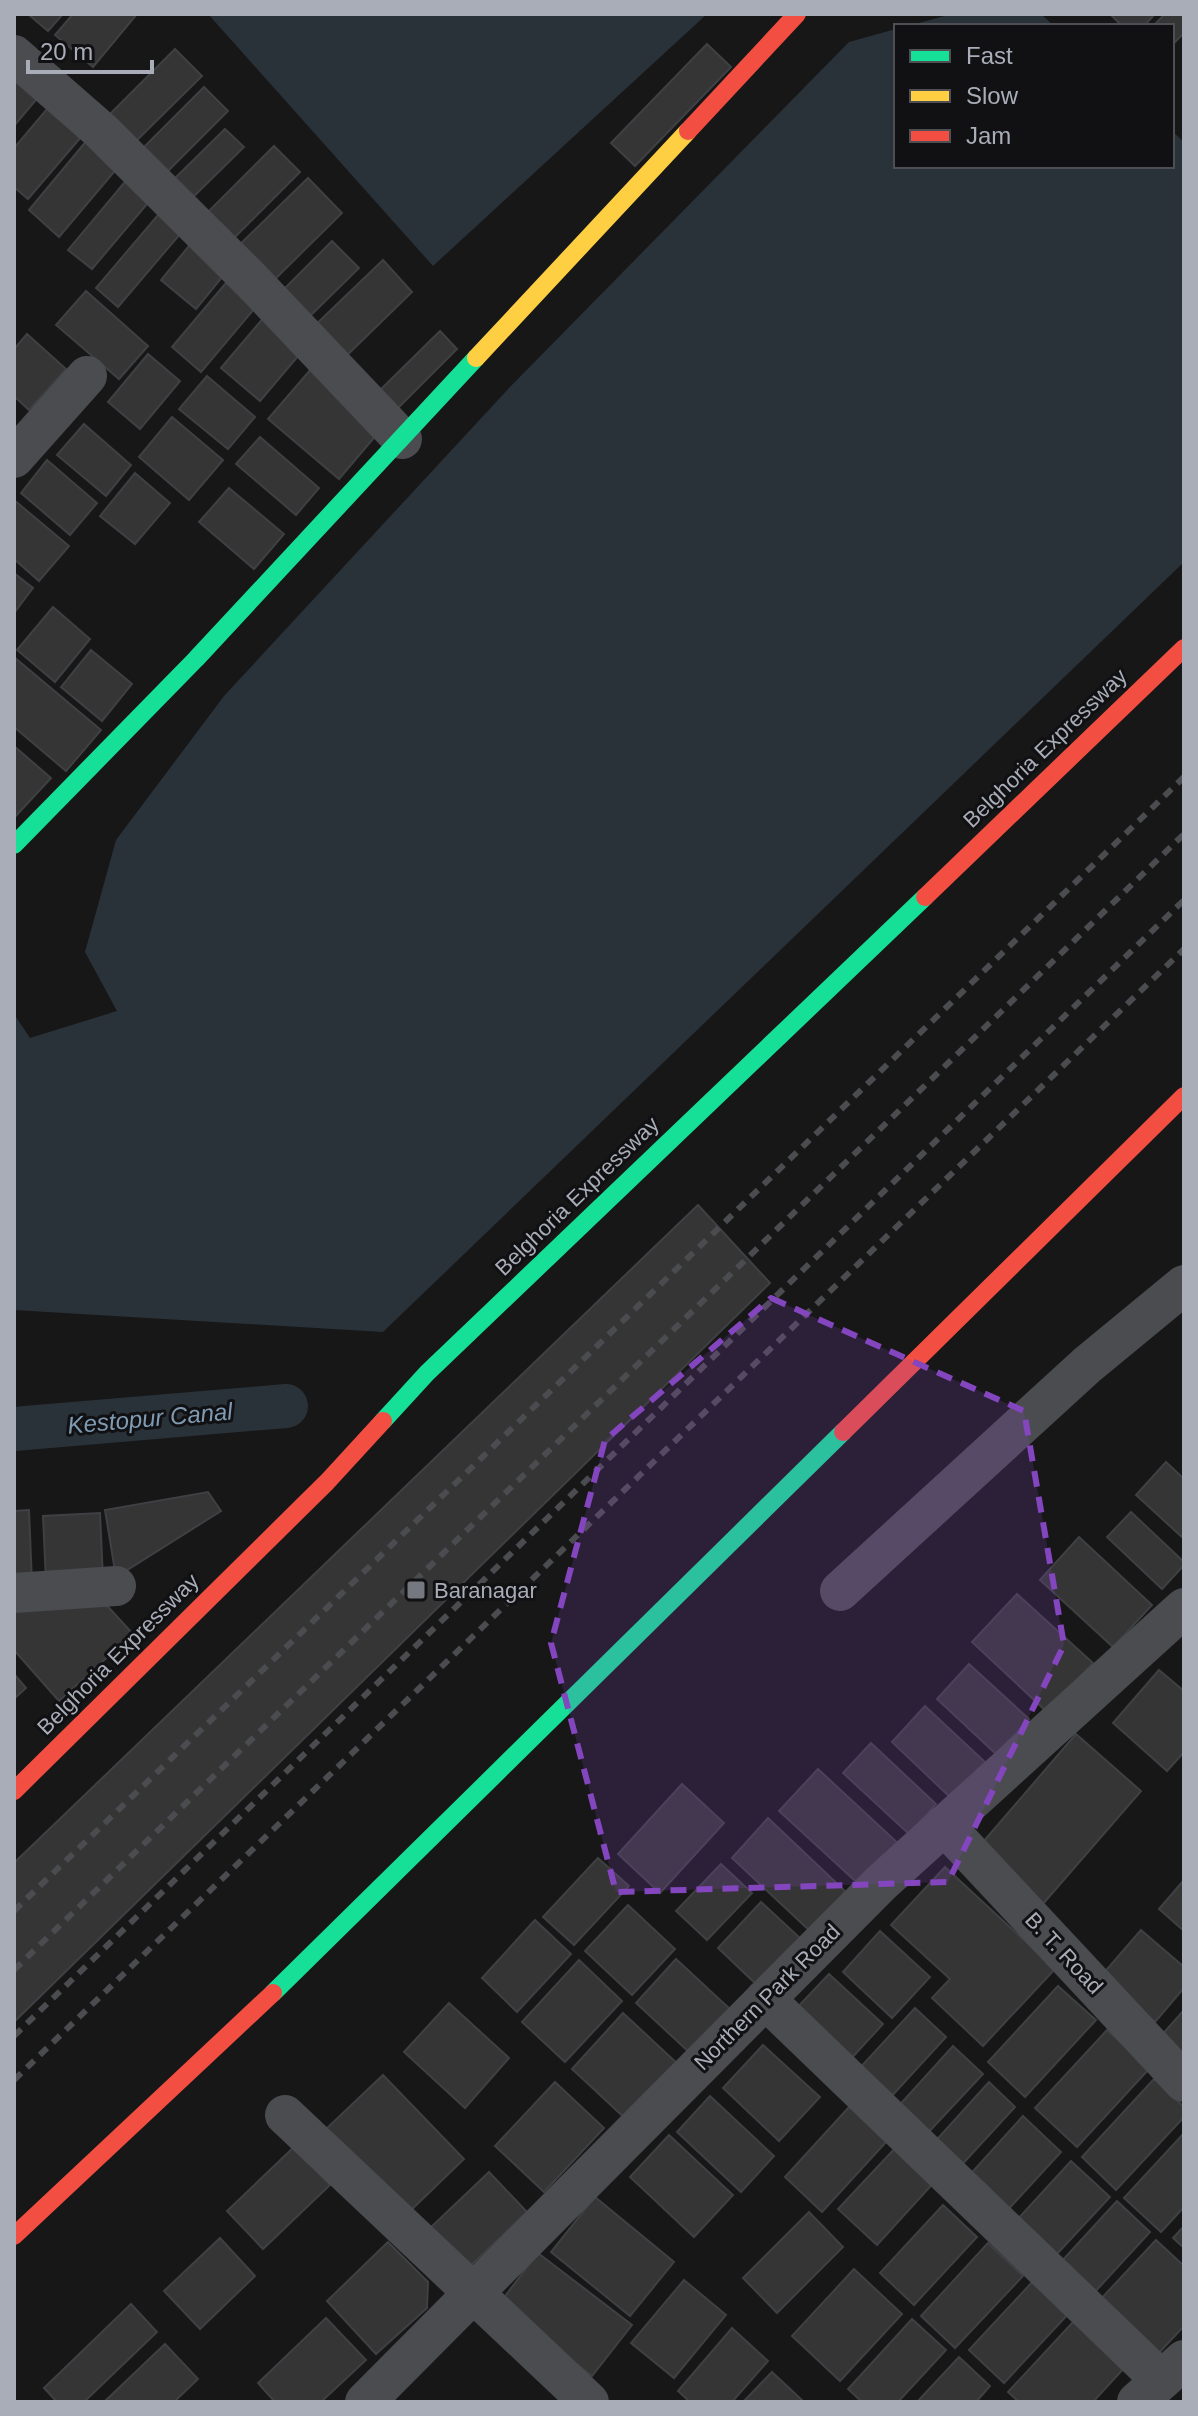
<svg xmlns="http://www.w3.org/2000/svg" width="1198" height="2416" font-family="Helvetica,sans-serif">
<style>
.water{fill:#2a3239}
.lines{fill:none;stroke-linecap:round;stroke-linejoin:round}
.canal{stroke:#2a3239;stroke-width:44}
.building{fill:#353536;stroke:#3f4043;stroke-width:2}
.street{stroke:#4b4c50;stroke-width:40}
.fast{stroke:#16e098;stroke-width:18}
.slow{stroke:#ffcf43;stroke-width:18}
.jam{stroke:#f24e42;stroke-width:18}
.rail{stroke:#4b4c4f;stroke-width:6;stroke-dasharray:10 8;stroke-linecap:butt}
.marked{fill:#8446be;fill-opacity:0.2;stroke:#8446be;stroke-width:6;stroke-dasharray:16 10;stroke-linejoin:round}
.poi-dot{fill:#757880;stroke:#111113;stroke-width:3}
.labels{text-anchor:middle;dominant-baseline:central;stroke-width:6;stroke-linejoin:round;paint-order:stroke}
.street-label{font-size:22px;fill:#a8adb8;stroke:#111113}
.poi-label{font-size:22px;fill:#a8adb8;stroke:#111113;text-anchor:start}
.water-label{font-size:24px;font-style:italic;fill:#7f9bb3;stroke:#111113}
</style>
<rect width="100%" height="100%" fill="#171717"/>
<path class="water" d="M208,14h499l-274,252z
M952,14h89l13,12h-146z
M896,29v137h276v-35l12,11v420l-801,770 -369,-22v-296l16,24 87,-27 -32,-59 31,-112 108,-144 286,-309 339,-345z"/>
<g class="lines">
<path class="canal" d="M14,1429l272,-23"/>
</g>
<path class="building" d="M28,14h35l-15,17z
M73,14h64l-44,53 -38,-32z
M1110,14h45l-11,12h-22z
M1165,14h19v19l-12,12v-19h-19z
M707,44l24,23 -96,99 -24,-23z
M175,49l27,27 -73,72 -26,-27z
M14,73l26,22 -26,31z
M204,87l24,24 -67,67 -24,-24z
M53,102l34,28 -59,69 -14,-12v-39z
M225,129l19,18 -58,57 -18,-19z
M93,133l31,27 -65,77 -30,-27z
M274,146l26,26 -74,74 -26,-26z
M134,171l24,20 -66,78 -24,-19z
M308,178l34,35 -77,76 -35,-35z
M164,208l22,19 -68,80 -22,-19z
M193,241l35,29 -32,39 -35,-29z
M332,241l27,27 -54,53 -26,-27z
M383,260l29,32 -74,72 -30,-32z
M231,277l29,25 -59,70 -29,-25z
M86,291l62,55 -29,33 -63,-54z
M265,316l39,33 -44,52 -39,-33z
M440,331l17,18 -65,65 -18,-18z
M27,334l39,35 -37,41 -15,-14v-47z
M148,354l32,27 -40,48 -32,-27z
M312,368l71,59 -44,52 -71,-60z
M207,376l48,41 -27,32 -49,-40z
M172,417l51,43 -34,40 -50,-43z
M84,424l47,41 -25,31 -49,-41z
M260,437l59,51 -23,27 -60,-51z
M47,460l50,43 -27,32 -49,-42z
M135,473l35,30 -35,41 -35,-28z
M229,488l55,46 -30,35 -55,-47z
M14,500l55,46 -30,35 -25,-22z
M14,573l19,15 -19,25z
M53,607l37,32 -35,43 -38,-32z
M91,650l41,34 -30,37 -41,-34z
M14,657l87,73 -35,41 -52,-44z
M14,746l37,32 -37,40z
M698,1205l72,78 -756,739v-159z
M1166,1462l18,17v60l-48,-44z
M208,1492l13,19 -105,66 -11,-67z
M29,1510l3,73 -18,1v-73z
M1131,1512l53,50v3l-22,24 -55,-52z
M100,1513l3,66 -57,2 -3,-65z
M1079,1537l73,68 -39,42 -73,-67z
M1017,1594l76,69 -46,49 -75,-70z
M100,1598l33,36 -74,67 -45,-51v-40z
M969,1664l60,55 -33,35 -59,-55z
M1159,1670l25,21v61l-17,19 -54,-48z
M14,1674l12,14 -12,11z
M925,1706l61,57 -34,36 -60,-57z
M1076,1734l65,57 -99,114 -65,-56z
M871,1743l65,61 -27,30 -66,-61z
M818,1769l84,78 -38,42 -85,-78z
M682,1784l42,39 -64,70 -42,-39z
M768,1818l78,74 -36,39 -78,-73z
M598,1858l31,28 -55,59 -31,-28z
M721,1864l31,29 -45,47 -31,-29z
M945,1867l110,102 -72,77 -51,-48 18,-19 -59,-54z
M1184,1880v51l-25,-22z
M761,1902l40,37 -43,47 -40,-38z
M628,1905l47,44 -43,46 -47,-44z
M535,1920l36,34 -54,58 -35,-34z
M1141,1930l43,37v21l-29,34 -53,-47z
M880,1931l50,46 -38,41 -49,-46z
M676,1959l55,51 -41,43 -54,-50z
M579,1960l43,41 -57,61 -43,-40z
M829,1974l54,50 -35,38 -55,-50z
M1058,1986l38,34 -71,77 -37,-35z
M449,2003l60,55 -44,50 -61,-56z
M915,2008l31,29 -57,62 -32,-28z
M1184,2010v47l-24,-20z
M623,2013l57,53 -51,56 -57,-53z
M1107,2030l42,39 -72,78 -42,-39z
M763,2045l57,52 -41,44 -56,-53z
M953,2046l30,28 -59,63 -29,-27z
M383,2075l81,84 -57,55 -81,-85z
M1154,2079l30,28v10l-68,73 -34,-33z
M555,2082l49,46 -60,64 -49,-46z
M989,2082l26,25 -58,63 -26,-24z
M710,2096l64,60 -33,36 -64,-60z
M850,2106l37,35 -65,71 -37,-35z
M1023,2116l38,36 -57,62 -38,-35z
M1184,2133v74l-23,25 -37,-34z
M669,2135l64,60 -39,42 -64,-60z
M899,2144l38,35 -60,66 -39,-36z
M294,2147l36,38 -67,64 -36,-38z
M1071,2161l39,36 -55,59 -39,-35z
M489,2172l38,40 -61,58 -38,-40z
M595,2197l79,65 -44,54 -79,-64z
M1117,2201l33,31 -57,62 -33,-31z
M943,2205l34,32 -63,68 -34,-32z
M809,2212l34,35 -66,66 -34,-35z
M1184,2226v22l-11,-10z
M220,2238l35,38 -55,53 -36,-38z
M1156,2240l28,26v60l-28,30 -58,-54z
M388,2242l40,40 -1,26 -51,46 -49,-53z
M988,2243l35,33 -68,72 -34,-32z
M538,2253l94,72 -40,51 -93,-72z
M854,2269l48,45 -62,67 -48,-45z
M1035,2279l36,32 -67,72 -35,-33z
M684,2280l42,35 -52,63 -43,-35z
M131,2304l26,28 -73,70h-27l-13,-14z
M326,2318l40,42 -45,42h-46l-17,-19z
M912,2319l34,31 -48,52h-36l-14,-13z
M1074,2321l51,46 -32,35h-74l-11,-10z
M732,2328l36,33 -36,41h-42l-12,-11z
M165,2344l33,35 -24,23h-70z
M959,2357l31,29 -14,16h-59z
M772,2372l32,30h-61z"/>
<g class="lines">
<path class="street" d="M14,55l86,75 151,150 151,159
M14,458l73,-82
M840,1591l247,-226 97,-80
M14,1593l102,-7
M944,1825l240,257
M765,1999l396,381
M285,2115l304,287
M365,2402l516,-519 303,-275
M1137,2402l47,-42"/>
<path class="fast" d="M14,845l182,-186 280,-301
M383,1421l44,-48 498,-476
M273,1993l570,-561"/>
<path class="slow" d="M476,358l212,-227"/>
<path class="jam" d="M688,131l109,-117
M925,897l259,-249
M843,1432l341,-336
M14,1791l313,-309 56,-61
M14,2236l259,-243"/>
<path class="rail" d="M14,1911l1170,-1134
M14,1970l1170,-1136
M14,2036l1170,-1136
M14,2080l1170,-1131"/>
</g>
<path class="marked" d="M771,1298l253,113 40,234 -116,237 -332,10 -65,-249 54,-203z"/>
<rect class="poi-dot" x="406" y="1580" width="20" height="20" rx="4"/>
<g class="labels">
<g class="street-label">
<text transform="translate(1045 748) rotate(-44)">Belghoria Expressway</text>
<text transform="translate(577 1196) rotate(-44)">Belghoria Expressway</text>
<text transform="translate(118 1654) rotate(-45)">Belghoria Expressway</text>
<text transform="translate(1064 1953) rotate(47)">B. T. Road</text>
<text transform="translate(767 1997) rotate(-45)">Northern Park Road</text>
</g>
<g class="poi-label">
<text x="434" y="1590">Baranagar</text>
</g>
<g class="water-label">
<text transform="translate(150 1418) rotate(-5)">Kestopur Canal</text>
</g>
</g>
<rect width="1198" height="2416" fill="none" stroke="#a8adb8" stroke-width="32"/>
<rect x="894" y="24" width="280" height="144" fill="#111113" stroke="#4d4f55" stroke-width="2"/>
<rect x="910" y="50" width="40" height="12" fill="#16e098" stroke="#4d4f55" stroke-width="2"/>
<text x="966" y="64" font-size="24" fill="#a8adb8">Fast</text>
<rect x="910" y="90" width="40" height="12" fill="#ffcf43" stroke="#4d4f55" stroke-width="2"/>
<text x="966" y="104" font-size="24" fill="#a8adb8">Slow</text>
<rect x="910" y="130" width="40" height="12" fill="#f24e42" stroke="#4d4f55" stroke-width="2"/>
<text x="966" y="144" font-size="24" fill="#a8adb8">Jam</text>
<path d="M28 60v12h124v-12" fill="none" stroke="#a8adb8" stroke-width="4"/>
<text x="40" y="60" font-size="24" fill="#a8adb8" stroke="#111113" stroke-width="6" paint-order="stroke">20 m</text>
</svg>
